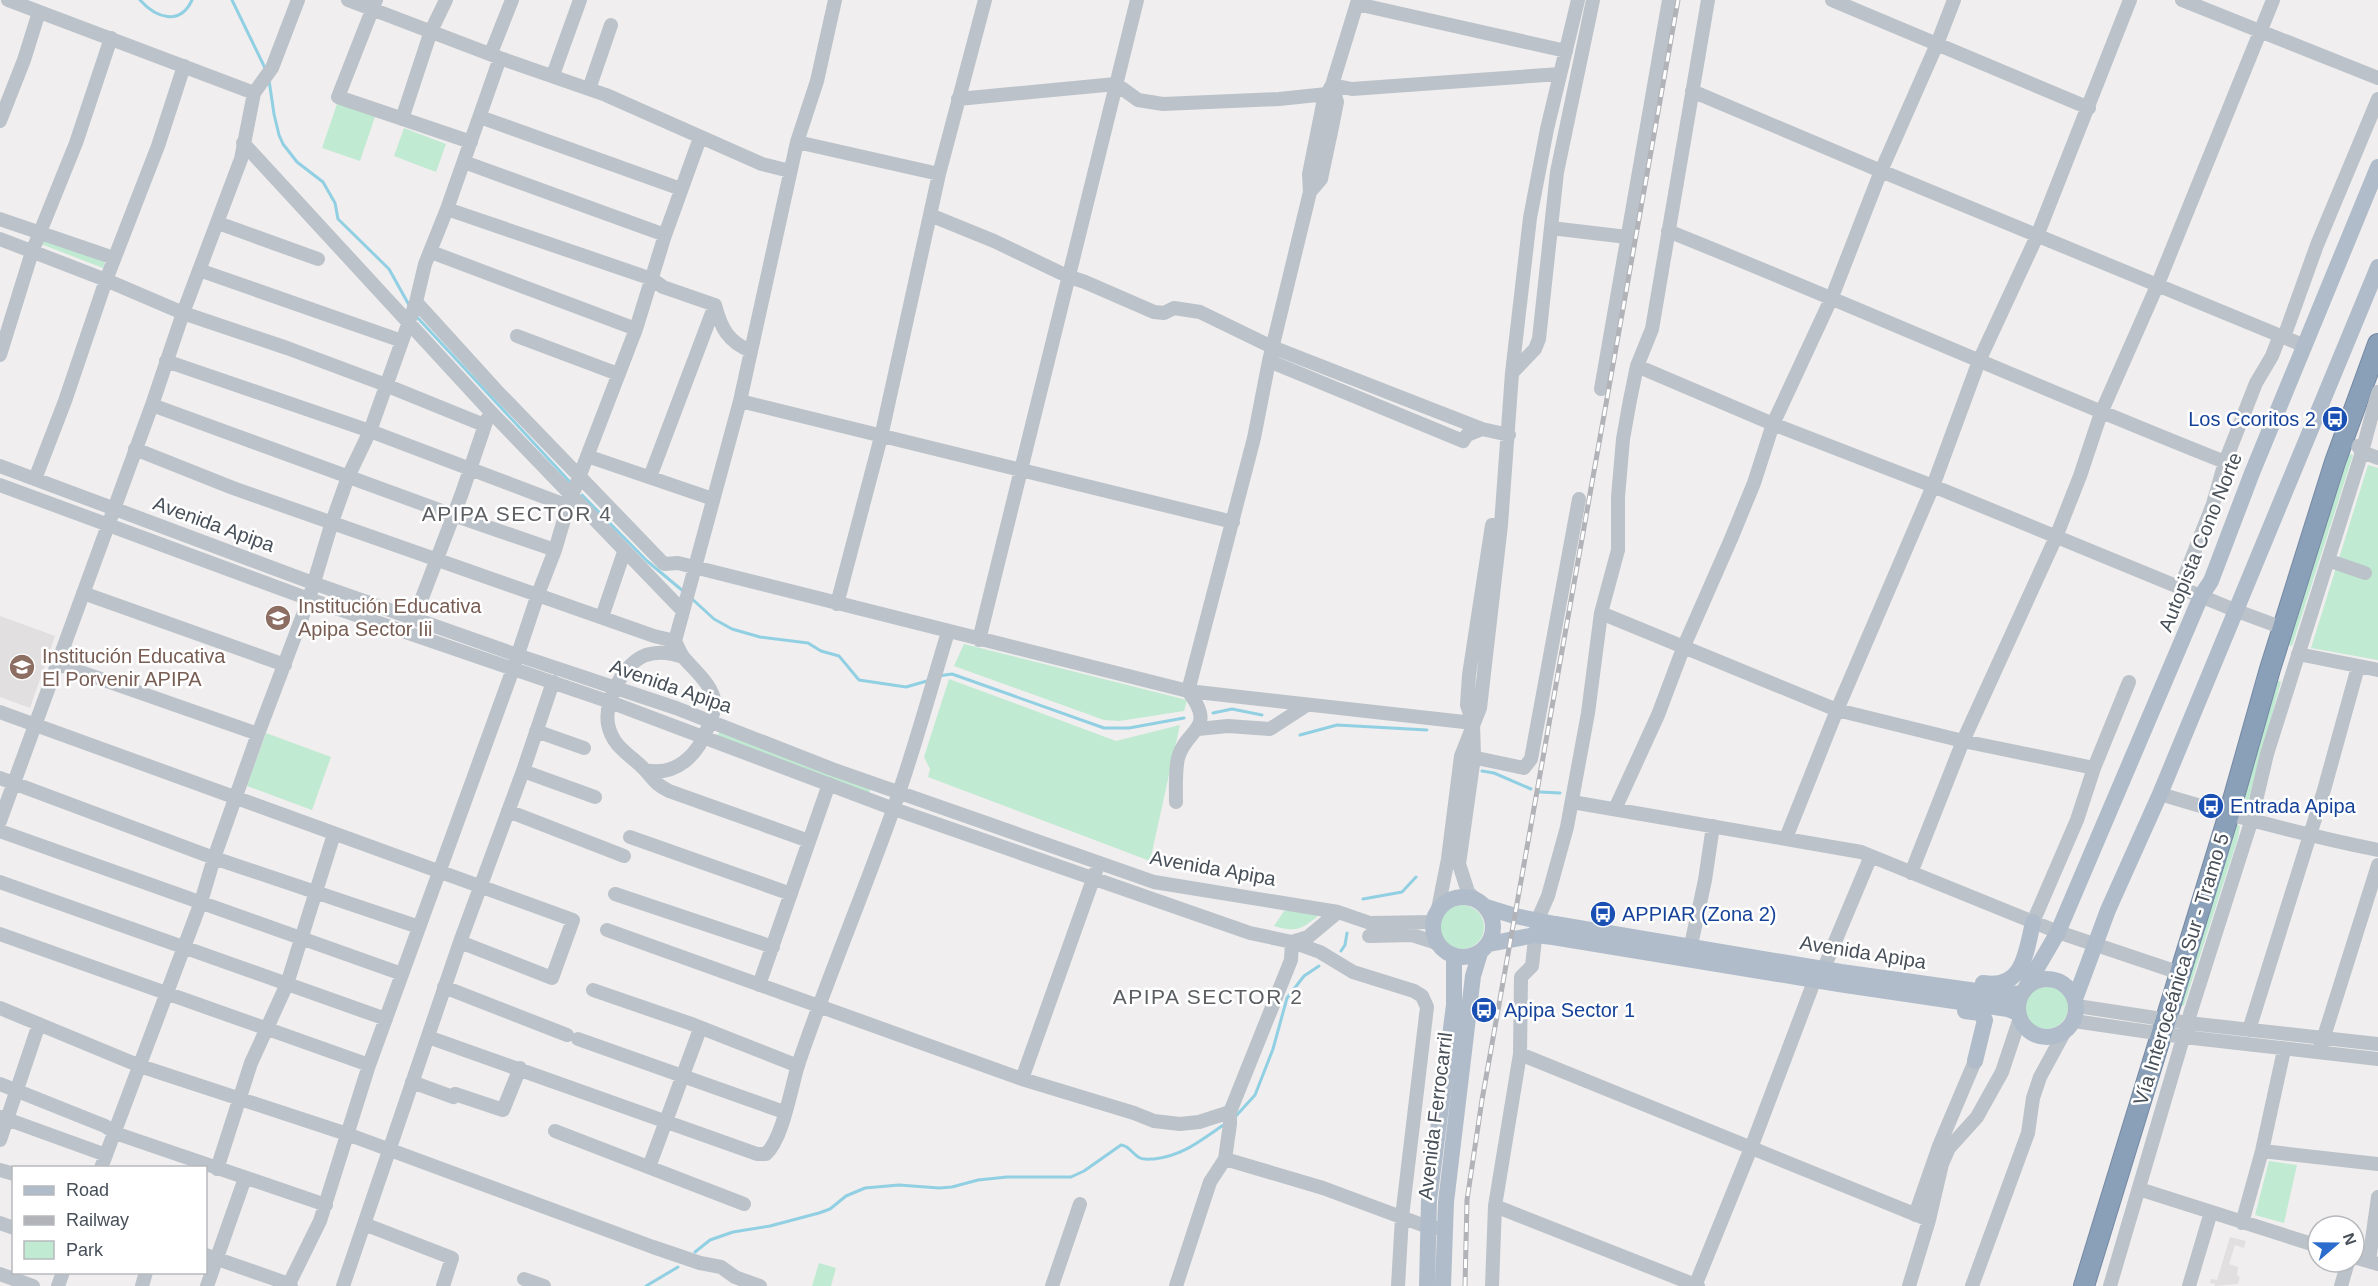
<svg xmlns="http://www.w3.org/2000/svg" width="2378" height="1286" font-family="Arial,sans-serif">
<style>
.education{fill:#e1dfdf}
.green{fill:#c0ead2}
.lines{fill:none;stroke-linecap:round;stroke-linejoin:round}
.stream{stroke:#91cfe3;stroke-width:3}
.highway-casing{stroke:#768aa4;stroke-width:22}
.minor{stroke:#bbc2c9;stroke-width:14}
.major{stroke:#b0bcca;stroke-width:16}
.highway{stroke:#8a9fb8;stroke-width:20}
.rail-casing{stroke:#b1b3b8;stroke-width:5}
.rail{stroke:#fff;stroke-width:3;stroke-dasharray:9;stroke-linecap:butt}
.labels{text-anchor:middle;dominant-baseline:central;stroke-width:5;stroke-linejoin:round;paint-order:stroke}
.transit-label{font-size:20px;fill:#164399;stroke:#fff;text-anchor:start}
.street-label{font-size:20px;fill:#485059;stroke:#fff}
.education-label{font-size:20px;fill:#785e54;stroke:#fff;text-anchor:start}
.neighbourhood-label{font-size:21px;letter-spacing:1.5px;fill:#5b5e62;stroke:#fff}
</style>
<rect width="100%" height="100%" fill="#f0eeee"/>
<path class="education" d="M0,616l55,20 -25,72 -30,-11z
M2230,1237l16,4 -2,7 -9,-3 -6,19 9,3 -1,9 3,1 -2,7 -23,2v-2l-5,-1 1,-4 6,1z"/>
<path class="green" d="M338,101l38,13 -16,47 -38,-13z
M404,128l42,16 -10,28 -42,-16z
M43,239l62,23 -2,6 -62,-24z
M2346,453l7,2 -61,191 -7,-2z
M2368,465l10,3v192l-67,-12z
M964,644l223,56 -3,11 -65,10 -15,-1 -150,-54z
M949,679l167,62 64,-16 -30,136 -222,-84 2,-8 -6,-12z
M2274,679l7,3 -34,124 -4,2 -5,-1z
M720,731l151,56 -2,7 -152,-58z
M266,733l65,24 -19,53 -65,-24z
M2233,823l7,3 -2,12 -54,167 -3,2 -4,-2z
M1440 927a22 22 0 1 1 44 0a22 22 0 1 1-44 0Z
M1284,911h40c-20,16 -24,23 -50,15z
M2024 1007a22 22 0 1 1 44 0a22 22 0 1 1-44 0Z
M2269,1161l28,4 -13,58 -29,-8z
M819,1263l17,5 -5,18h-19z"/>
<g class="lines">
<path class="stream" d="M140,0c16,18 40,26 52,0
M232,0l33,68
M269,80l5,34 5,21 4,9 14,18 26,20 12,21 3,16 51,50 20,36
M416,316l154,166
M582,495l65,66 36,30
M690,597l24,22 18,10 28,8 48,6 13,8 18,5 20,24 47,7 21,-6
M938,676l14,-2 152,54h25l55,-10
M1213,713l19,-4 30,6
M1300,735l37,-10 90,5
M1482,771l12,2 37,16
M1540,792l20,1
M1363,899l39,-7 14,-15
M1341,951l4,-6 2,-12
M1235,1117l20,-22 18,-46 14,-51 17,-22 15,-10
M695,1252l15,-12 23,-8 37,-6 49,-13 11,-4 16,-13 19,-8 34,-3 40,3 13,-1 26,-7 29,-3h64l13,-6 37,-26c9,1 11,9 19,13 4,2 10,1 14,1 29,-3 47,-19 71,-35
M646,1286l32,-19"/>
<g class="highway-casing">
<path id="highway" d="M2084,1286l145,-472 41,-145 65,-207 43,-118"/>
</g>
<path class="minor" d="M8,0l246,93
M348,0l152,58 106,37 156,69 28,7
M376,0l-38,97 133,45
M1832,0l257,108
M2182,0l196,78
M1357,4l209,47
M491,53l21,-53
M553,75l27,-75
M589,89l22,-64
M1692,91l189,80 424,175
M958,99l158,-15 22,16 25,4 116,-5 48,-5
M480,117l201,72
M402,119l29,-88 15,-31
M0,121l24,-61 15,-48
M797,142l142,32
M243,143l247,268 192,199
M464,162l201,73
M1310,192l11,-13 11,-52 5,-25 -5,-17 20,4 208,-15
M447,209l205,70 11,8 52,18
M930,215l64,26 73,35 18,6 69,30 10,1 10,-5 26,4 72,35 210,82 27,6
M0,219l114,39
M218,223l100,36
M1551,228l76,9
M1668,231c187,75 370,157 557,231
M0,239l106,41 77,33 104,35 91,34 106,43
M431,252l205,77
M199,270l203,71
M416,302l80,88 168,174 14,-1 510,128 285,32
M715,305c6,23 13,37 36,46
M517,336l101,38
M2284,337l33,-92 61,-146
M0,355l32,-103 44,-109 35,-105
M166,361l204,70 198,75
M1269,361l194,80 4,-6 15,-6
M1637,366l136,58 160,62 304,125 46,17
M1512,373l23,-24 4,-10 18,-167 36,-172
M1601,389l68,-389
M740,401l493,121
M152,405l301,110 102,35
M2358,446l4,6 16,6
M135,449l98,39 421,148 21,5
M587,456l126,43
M0,466l313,117 204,72 159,53 156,61 322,113 184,30 32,11 63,-1
M650,477l65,-172
M35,479l30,-78 41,-121 52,-134 26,-80
M0,485l309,114 301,103 284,107 356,124 42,9 28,10 33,20 61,19 8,5 5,11 -25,210 -4,69
M2336,563l29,10
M2180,588l33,-84 12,-42 31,-79 16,-27 8,-21
M83,593l202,72
M837,604l44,-167 58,-263 46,-174
M1601,613l236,97 126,31 131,27
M602,617l22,-65
M414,619l48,-126 25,-74
M979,640l158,-640
M2298,654l80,16
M683,657c-11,-4 -25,-6 -37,-2 -22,8 -42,46 -38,69 4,23 23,31 37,46 9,10 10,14 24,21l140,50
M58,664l200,70
M0,712l573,208 -21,58 -92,-36
M1198,729l30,-3 42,3 37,-24
M536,731l48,17
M1467,756l57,12 7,-9 48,-260
M645,770c31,7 53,-15 63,-43 2,-6 7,-16 7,-23 -2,-19 -20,-33 -31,-46 -4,-5 -6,-11 -9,-17l65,-240 57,-259 20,-61 18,-81
M523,771l72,26
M0,778l214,80 205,69
M2160,794c73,22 144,41 218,56
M1176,802c0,-14 -1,-30 2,-44 8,-30 40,-28 10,-67l66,-253 15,-77 41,-169 -1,-18 15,-75 8,-14 26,-85
M1572,802l289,50 197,80 122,41
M1615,809l43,-94 26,-69 47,-107 23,-56 19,-59 59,-127 49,-126 56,-127 17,-44
M508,811l116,45
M0,821l152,-416 31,-92 58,-154 13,-66 18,-25 26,-68
M0,831l402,143
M630,837l161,57
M1786,838l51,-128 96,-224 46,-125 58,-125 93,-236
M1911,873l52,-132 93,-204 24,-61 21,-63 56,-127 116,-286
M0,882l386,137
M615,894l158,53
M1475,899l-7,-7 -9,-28 15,-107 -1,-34 -6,-18 2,-30 23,-150
M1438,909l10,-50 13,-103 19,-48 21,-183 11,-152 18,-155 17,-89 31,-129
M2033,922l44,-102 17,-52 35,-86
M607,930l415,149 112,34 20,8 26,3 19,-2 31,-10
M0,934l369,131
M1369,936l43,-1 25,8
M1292,942l16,-5 30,-25
M1691,945l14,-65 8,-54
M1824,968l47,-112
M759,985l70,-201
M444,987l123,48
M593,990l96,33 109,43
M2077,1006l111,17 190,21
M0,1008l140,58 207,68 306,113 47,16 21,4 14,10 25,9
M2074,1021l110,16 194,22
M2249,1030l75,-240 34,-123
M428,1037l329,117h9c17,-16 25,-66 32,-89 29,-86 65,-170 95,-255 21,-59 37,-119 55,-178
M578,1039l206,73
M2321,1046l57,-181
M1520,1054l409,166
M1022,1079l74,-208
M412,1082l41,15 2,-3 48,16 17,-42
M0,1084l105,42 10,7 211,72
M1,1117l105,38
M555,1131l189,73
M0,1140l39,-116
M2262,1151l116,13
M1225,1159l98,29 105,39 9,1
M649,1167l51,-138
M101,1168l100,-266 13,-44 44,-124 51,-135 23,-77 16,-45 22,-46 46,-129 9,-38 22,-55 53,-151
M217,1169l34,-106 36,-79 47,-150
M0,1170l14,4
M2139,1189l179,57
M1495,1206l203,80
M1915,1215l24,-69 36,-85
M0,1223l14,5
M2242,1223l20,-72 22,-101
M364,1224l88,34 -9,28
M206,1255l83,29
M2354,1257l24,7
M2369,1261l9,-64
M0,1274l33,12
M524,1279l20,7
M58,1286l5,-14
M142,1286l4,-14
M207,1286l38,-108
M291,1286l-2,-2 31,-63 49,-156 144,-396 25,-75 17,-44 13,-44 68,-177 29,-94 35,-97
M343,1286l117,-344 63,-171 30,-89
M1052,1286l28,-82
M1176,1286l34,-104 15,-23 5,-35v-12l61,-152 1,-18
M1492,1286l3,-80 25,-152 1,-77 11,-11 5,-45 11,-25 19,-69 21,-114 13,-100 17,-63v-53l5,-58 7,-39 7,-34 15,-37 56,-329
M1695,1286l56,-138 64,-169
M1909,1286l20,-66 13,-56 7,-16 28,-31 25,-45 18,-54
M1972,1286l56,-153 5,-35 7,-21 25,-46
M2110,1286l81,-275 60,-189 16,-68 95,-302 16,-60
M2189,1286l22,-74
M2341,1286l7,-24"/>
<path class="major" d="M1433 927a30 30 0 1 1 60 0a30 30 0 1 1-60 0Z
M1486,907l29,9 40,8 286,48 164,23 16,-2
M1489,944l46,-9 18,2 286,47 169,25 10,4
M2018 1008a29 29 0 1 1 58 0a29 29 0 1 1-58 0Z
M1983,983c40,7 43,-30 50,-61
M2026,987l32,-55 143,-336 10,-15 41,-108 126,-306
M2075,999l33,-89 52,-116 218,-527
M1965,1011l15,2 5,7 -10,41
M1427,1286l2,-85 25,-196v-49
M1443,1286l3,-84 27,-226 7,-23"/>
<use href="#highway" class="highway"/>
<g class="rail-casing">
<path id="rail" d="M1465,1286l2,-86 15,-100 196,-1100"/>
</g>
<use href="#rail" class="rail"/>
</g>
<defs>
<g id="bus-disc" transform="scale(1.35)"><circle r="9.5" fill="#1a4fb4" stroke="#fff"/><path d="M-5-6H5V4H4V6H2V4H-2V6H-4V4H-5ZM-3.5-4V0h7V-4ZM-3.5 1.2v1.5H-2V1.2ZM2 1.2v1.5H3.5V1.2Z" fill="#fff"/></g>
<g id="school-disc" transform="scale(1.35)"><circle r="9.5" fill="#8d6e63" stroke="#fff"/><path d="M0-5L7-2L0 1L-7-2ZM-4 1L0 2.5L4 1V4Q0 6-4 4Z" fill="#fff"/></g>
</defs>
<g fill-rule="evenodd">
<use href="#bus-disc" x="2335" y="419"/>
<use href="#school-disc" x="278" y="618"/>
<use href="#school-disc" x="22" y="667"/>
<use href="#bus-disc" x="2211" y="806"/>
<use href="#bus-disc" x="1603" y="914"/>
<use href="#bus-disc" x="1484" y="1010"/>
</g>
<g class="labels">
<g class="transit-label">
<text x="2316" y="419" text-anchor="end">Los Ccoritos 2</text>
<text x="2230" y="806">Entrada Apipa</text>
<text x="1622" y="914">APPIAR (Zona 2)</text>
<text x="1504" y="1010">Apipa Sector 1</text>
</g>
<g class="street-label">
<text transform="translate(214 524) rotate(20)">Avenida Apipa</text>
<text transform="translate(2200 542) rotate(-68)">Autopista Cono Norte</text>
<text transform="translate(671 686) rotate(19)">Avenida Apipa</text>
<text transform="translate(1213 868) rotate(10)">Avenida Apipa</text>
<text transform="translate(1863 952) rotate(9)">Avenida Apipa</text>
<text transform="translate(2181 969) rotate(-73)">Vía Interoceánica Sur - Tramo 5</text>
<text transform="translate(1435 1116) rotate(-83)">Avenida Ferrocarril</text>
</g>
<g class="education-label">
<text x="298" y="606">Institución Educativa<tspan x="298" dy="23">Apipa Sector Iii</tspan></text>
<text x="42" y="656">Institución Educativa<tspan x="42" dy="23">El Porvenir APIPA</tspan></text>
</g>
<g class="neighbourhood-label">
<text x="517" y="513">APIPA SECTOR 4</text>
<text x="1208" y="996">APIPA SECTOR 2</text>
</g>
</g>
<rect x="12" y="1166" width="195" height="108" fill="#ffffff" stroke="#b6b9bd" stroke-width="1.5"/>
<rect x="24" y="1186" width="30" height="9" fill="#b0bcca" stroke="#b6b9bd" stroke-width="1.5"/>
<text x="66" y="1196" font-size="18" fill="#485059">Road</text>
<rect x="24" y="1216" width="30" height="9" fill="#b1b3b8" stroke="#b6b9bd" stroke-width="1.5"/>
<text x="66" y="1226" font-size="18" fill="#485059">Railway</text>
<rect x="24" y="1241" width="30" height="18" fill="#c0ead2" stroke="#b6b9bd" stroke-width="1.5"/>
<text x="66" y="1256" font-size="18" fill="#485059">Park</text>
<g transform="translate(2336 1244) rotate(70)"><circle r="28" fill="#ffffff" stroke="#b6b9bd" stroke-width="1.5"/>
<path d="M0-4.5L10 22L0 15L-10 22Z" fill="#2b6ccd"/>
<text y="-9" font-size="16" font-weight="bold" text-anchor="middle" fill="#485059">N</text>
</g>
</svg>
